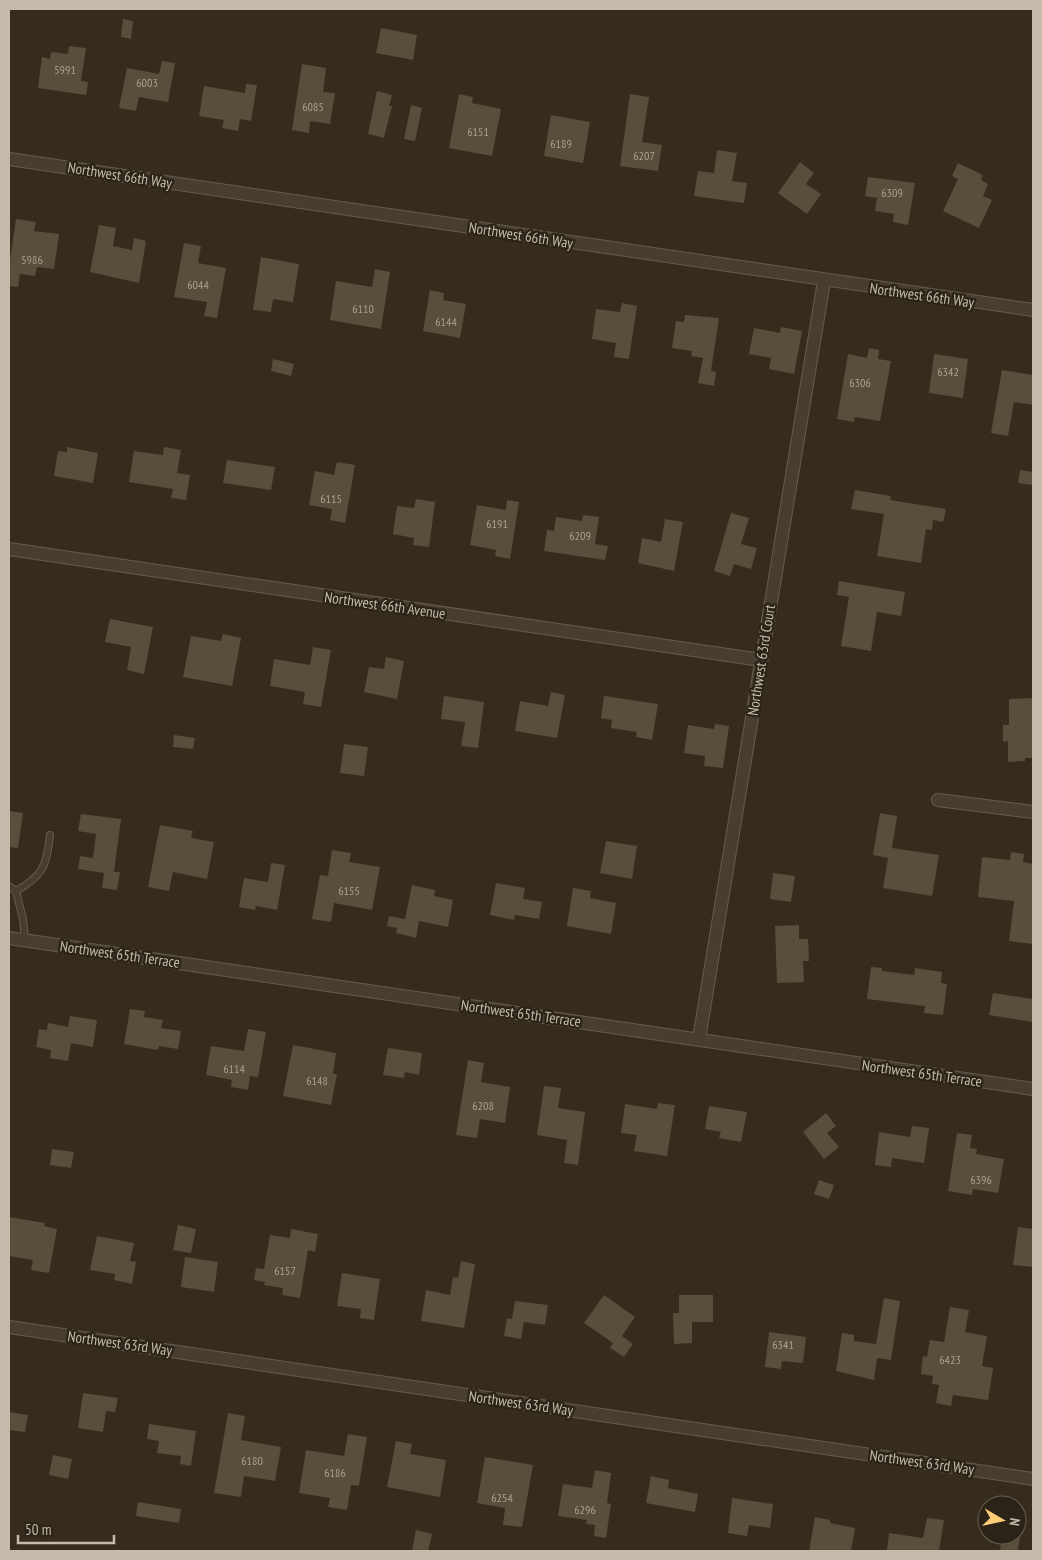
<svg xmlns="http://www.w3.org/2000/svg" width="1042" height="1560" font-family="'PT Sans Narrow',sans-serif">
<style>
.building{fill:#594d3b}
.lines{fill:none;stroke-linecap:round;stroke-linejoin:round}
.lane-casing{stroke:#655c4f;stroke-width:8}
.street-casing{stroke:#655c4f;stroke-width:14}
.lane{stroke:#473e31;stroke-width:6}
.street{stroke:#473e31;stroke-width:12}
.labels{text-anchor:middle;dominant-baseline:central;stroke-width:4.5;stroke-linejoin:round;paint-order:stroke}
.number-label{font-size:12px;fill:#a9a08f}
.street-label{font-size:15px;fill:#c4bbab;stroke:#2b2317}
</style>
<rect width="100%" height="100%" fill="#362c1e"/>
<path class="building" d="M123,19l10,2 -2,18 -10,-2z
M381,28l36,7 -4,25 -37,-7z
M69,46l17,2 -5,33 7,1 -2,13 -48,-7 4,-31 8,2 1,-7 17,2z
M162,61l13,2 -7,39 -29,-5 -3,14 -17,-3 8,-40 32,6z
M302,64l24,4 -3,24 12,1 -5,31 -20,-3 -1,12 -17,-3z
M246,84l11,1 -6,36 -11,-2 -2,12 -16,-3 2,-8 -25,-4 5,-30 41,7z
M377,91l15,4 -3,11h3l-8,32 -16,-4z
M459,94l14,3 -1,6 29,6 -9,47 -43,-8z
M630,94l19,3 -7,45 20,3 -4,26 -38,-5z
M411,105l11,3 -7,33 -11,-2z
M551,115l39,7 -7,41 -39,-7z
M717,150l20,3 -5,28 15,2 -3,20 -50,-7 4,-25 16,2z
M800,162l14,11 -8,11 15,10 -14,20 -29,-21z
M958,163l25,12 -2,5 7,4 -5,12 9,4 -13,28 -36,-17 15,-32 -6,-3z
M868,177l47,6 -7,42 -15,-3 1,-8 -19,-3 2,-13 -12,-2z
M16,219l20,3 -2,9 25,3 -5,35 -17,-2 -2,9 -15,-2 -2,13 -9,-1v-19z
M99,225l17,3 -3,18 19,4 2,-12 12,3 -7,42 -49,-11z
M184,243l17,3 -3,17 28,5 -9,50 -13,-2 3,-14 -33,-5z
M261,257l38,7 -6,38 -20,-3 -2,13 -18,-2z
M375,269l15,3 -9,57 -51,-9 6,-39 36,6z
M430,290l14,3 -1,7 23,4 -6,34 -37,-7z
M622,303l15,3 -8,53 -15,-2 2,-14 -24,-4 4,-30 24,3z
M685,315l34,3 -8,53 5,1 -2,14 -16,-3 5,-25 -12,-2 1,-5 -20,-3 4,-27 8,1z
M781,327l21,4 -8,43 -25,-5 2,-11 -22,-4 5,-26 26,5z
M869,348l10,2 -1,9 13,2 -11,60 -25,-4 -1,5 -17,-3 11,-65 19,4z
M934,354l34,5 -5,39 -34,-5z
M273,359l21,5 -3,12 -20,-5z
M1002,370l31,5v30l-19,-3 -6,34 -17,-3z
M67,447l31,6 -5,30 -39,-7 4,-25 9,1z
M164,447l17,3 -4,23 13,2 -4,25 -15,-2 2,-9 -44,-7 5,-31 29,4z
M227,460l48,7 -4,23 -48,-7z
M337,462l18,3 -10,58 -15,-3 2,-11 -23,-4 6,-34 19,4z
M1020,470l13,2v13l-15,-2z
M855,490l36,6 -1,4 56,9 -3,13 -10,-2 -1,10 -6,-1 -5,34 -44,-7 7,-42 -33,-5z
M416,499l19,3 -6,45 -16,-2 1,-7 -21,-4 4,-28 17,2z
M507,500l12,2 -9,57 -15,-3 1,-6 -26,-5 7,-40 29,5z
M731,513l18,5 -8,26 16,4 -6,21 -17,-5 -4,12 -16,-5z
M583,515l16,2 -4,27 13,2 -3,14 -61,-9 3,-21 7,1 2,-14 26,4z
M665,519l18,3 -9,49 -36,-8 4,-25 19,4z
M839,581l66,11 -4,24 -24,-4 -6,39 -30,-5 8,-49 -12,-2z
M110,619l43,8 -9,47 -17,-4 4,-23 -26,-5z
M223,634l18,4 -9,48 -49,-9 8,-41 30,5z
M313,647l18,3 -10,57 -18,-3 2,-12 -35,-6 4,-27 36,6z
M386,657l18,4 -7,38 -33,-7 5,-25 15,2z
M551,692l14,3 -8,43 -42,-7 5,-30 28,5z
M444,696l40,6 -6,46 -17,-2 4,-24 -24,-3z
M604,696l54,8 -6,36 -16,-3 1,-5 -26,-4 1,-8 -11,-2z
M1033,698v60h-8v3l-17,1v-21l-5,1v-17h6v-26z
M715,724l14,2 -6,42 -19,-2 1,-10 -21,-3 4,-28 26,4z
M174,735l21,3 -2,11 -20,-2z
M344,744l24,3 -4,29 -24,-3z
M9,811l14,2 -5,35 -9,-1z
M880,813l17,3 -5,32 47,7 -7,41 -49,-8 5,-30 -15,-3z
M81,814l40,5 -7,53h6l-3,18 -15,-2 2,-15 -26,-4 2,-13 13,2 3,-24 -18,-3z
M160,825l33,6 -2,7 23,4 -7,37 -34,-7 -4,19 -21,-4z
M606,841l31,5 -5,33 -32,-6z
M332,850l19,3 -2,9 31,5 -8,43 -38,-7 -3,19 -19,-3 8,-44 8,1z
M1011,852l13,2 -1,8 10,2v80l-24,-3 5,-40 -36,-4 4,-40 28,3z
M271,863l14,2 -8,45 -21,-4 -1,4 -16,-3 5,-29 24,4z
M773,873l22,3 -4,26 -21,-3z
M496,883l29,5 -2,11 19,3 -3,17 -24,-4 -1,5 -24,-5z
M412,885l23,5 -1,6 19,4 -5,27 -29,-6 -3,17 -20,-5 1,-5 -10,-2 2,-10 16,3z
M573,888l18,3 -1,7 26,5 -5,31 -44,-8z
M799,925v14h9l1,22h-6l1,21 -27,1 -2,-57z
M871,967l11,1v3l32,4 1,-7 27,4 -1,11 6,1 -4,31 -19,-2 1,-7 -58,-7z
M993,993l40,6v23l-44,-7z
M130,1009l15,2 -1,6 19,3 -2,8 20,3 -3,18 -19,-3 -1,4 -34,-6z
M70,1016l27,4 -4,27 -22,-4 -3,18 -18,-3 1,-8 -15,-3 3,-18 8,1 1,-7 20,4z
M248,1029l18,3 -8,45 -8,-1 -2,14 -17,-3 1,-7 -26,-5 5,-29 33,5z
M293,1045l43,8 -3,21h4l-6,31 -48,-9z
M388,1048l34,5 -3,22 -14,-3 -1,6 -21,-3z
M468,1060l16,3 -3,19 29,5 -5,36 -25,-4 -3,19 -21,-3z
M544,1086l17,2 -3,20 27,4 -7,53 -14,-2 3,-23 -30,-5z
M658,1103l17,2 -8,51 -33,-5 3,-16 -16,-2 4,-29 32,5z
M709,1106l38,6 -6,30 -22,-4 2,-6 -16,-3z
M826,1113l10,13 -9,7 12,14 -15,12 -21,-27z
M912,1126l17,2 -5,35 -32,-5 -1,9 -16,-2 4,-33 31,5z
M957,1133l15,2 -2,13 7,1 -1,5 28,5 -6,34 -25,-4 -1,6 -24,-4z
M52,1149l22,3 -3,16 -21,-3z
M819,1180l15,5 -5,14 -15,-5z
M9,1217l36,6 -1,3 13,3 -8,44 -18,-3 2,-10 -24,-4z
M178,1225l18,4 -5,24 -18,-3z
M1018,1227l15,2v38l-20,-2z
M291,1229l27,5 -3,18 -7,-2 -8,48 -18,-3 1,-7 -19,-3 1,-3 -11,-2 2,-12 8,1 6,-34 20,3z
M97,1236l37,7 -4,18 6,1 -4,22 -18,-4 1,-6 -25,-4z
M185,1257l33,5 -4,30 -33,-5z
M461,1261l14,3 -11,64 -43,-7 5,-31 24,5 3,-18 5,1z
M342,1273l38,6 -6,41 -14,-2 1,-9 -24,-3z
M604,1295l31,22 -13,19 11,8 -9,13 -14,-9 3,-5 -29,-20z
M679,1295h34v27h-21v21l-18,1 -1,-31h6z
M884,1298l16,3 -9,59 -14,-2 -3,22 -38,-9 6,-38 12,2v6l22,3z
M515,1301l33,4 -3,20 -21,-3 -3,17 -17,-3 3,-18 5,1z
M950,1307l19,3 -4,22 22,4 -5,30 11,2 -5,32 -35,-5 -2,11 -15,-3 3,-18 -7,-1 1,-8 -12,-2 2,-18 4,1 3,-17 14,2z
M769,1332l37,5 -3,26 -21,-2 -1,8 -16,-2z
M83,1393l35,5 -3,14 -9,-1 -3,21 -25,-4z
M9,1412l19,3 -3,17 -16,-2z
M228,1413l17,3 -4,24 40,7 -6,34 -31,-5 -3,21 -27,-4z
M149,1424l47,7 -5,35 -11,-2 1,-8 -24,-3 2,-12 -12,-2z
M348,1434l19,3 -8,49 -8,-1 -4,25 -19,-3 2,-9 -31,-5 7,-43 38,6z
M396,1441l16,3 -2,10 36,6 -6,37 -53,-10z
M53,1455l19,4 -4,20 -19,-4z
M485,1457l48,8 -11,62 -19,-2 2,-17 -28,-5z
M595,1470l16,3 -4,30 4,1 -5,34 -12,-2 1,-11 -9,-1 1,-4 -29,-4 5,-32 29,4z
M651,1476l18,4 -1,8 30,6 -3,18 -49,-9z
M732,1498l41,6 -3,24 -21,-3 -2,11 -19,-3z
M138,1502l43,7 -2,14 -43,-7z
M815,1517l15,3v3l25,5 -4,23h-42z
M927,1518l17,2 -5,31h-52l2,-18 34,5z
M416,1530l16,4 -4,17h-16z
M1002,1535h18l-2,16h-18z"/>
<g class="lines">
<g class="lane-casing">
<path id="lane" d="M9,886l7,5 7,28 2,21
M16,891c27,-15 31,-26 34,-56"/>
</g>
<g class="street-casing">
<path id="street" d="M9,159l1024,151
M9,549l752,111
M938,800l95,12
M9,938l1024,151
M699,1039l125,-758
M9,1327l1024,152"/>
</g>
<use href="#lane" class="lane"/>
<use href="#street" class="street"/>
</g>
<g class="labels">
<g class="number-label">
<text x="65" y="69">5991</text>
<text x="147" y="82">6003</text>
<text x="313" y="106">6085</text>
<text x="478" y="131">6151</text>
<text x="561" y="143">6189</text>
<text x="644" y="155">6207</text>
<text x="892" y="192">6309</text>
<text x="32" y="259">5986</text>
<text x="198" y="284">6044</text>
<text x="363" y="308">6110</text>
<text x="446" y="321">6144</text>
<text x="948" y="371">6342</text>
<text x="860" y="382">6306</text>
<text x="331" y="498">6115</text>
<text x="497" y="523">6191</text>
<text x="580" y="535">6209</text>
<text x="349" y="890">6155</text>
<text x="234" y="1068">6114</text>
<text x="317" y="1080">6148</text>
<text x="483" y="1105">6208</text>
<text x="981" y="1179">6396</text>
<text x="285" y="1270">6157</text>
<text x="783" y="1344">6341</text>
<text x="950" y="1359">6423</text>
<text x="252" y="1460">6180</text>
<text x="335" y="1472">6186</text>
<text x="502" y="1497">6254</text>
<text x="585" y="1509">6296</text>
</g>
<g class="street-label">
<text transform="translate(120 175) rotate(9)">Northwest 66th Way</text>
<text transform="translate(521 235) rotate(9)">Northwest 66th Way</text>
<text transform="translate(922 295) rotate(8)">Northwest 66th Way</text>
<text transform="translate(385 605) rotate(8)">Northwest 66th Avenue</text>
<text transform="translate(761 660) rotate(-81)">Northwest 63rd Court</text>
<text transform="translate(120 954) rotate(8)">Northwest 65th Terrace</text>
<text transform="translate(521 1013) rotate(8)">Northwest 65th Terrace</text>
<text transform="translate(922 1073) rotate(8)">Northwest 65th Terrace</text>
<text transform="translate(120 1343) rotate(8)">Northwest 63rd Way</text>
<text transform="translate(521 1403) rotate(8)">Northwest 63rd Way</text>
<text transform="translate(922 1462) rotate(8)">Northwest 63rd Way</text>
</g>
</g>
<rect width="1042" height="1560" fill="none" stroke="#c4bbab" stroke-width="20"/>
<g transform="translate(1002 1520) rotate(99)"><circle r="24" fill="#2b2317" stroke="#686052"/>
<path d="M0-4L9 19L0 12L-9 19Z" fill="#fccc77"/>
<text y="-8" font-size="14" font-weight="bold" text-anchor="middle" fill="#c4bbab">N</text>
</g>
<path d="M18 1535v8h96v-8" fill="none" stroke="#c4bbab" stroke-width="2.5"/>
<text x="25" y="1535" font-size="15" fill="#c4bbab" stroke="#2b2317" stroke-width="4" paint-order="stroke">50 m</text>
</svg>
